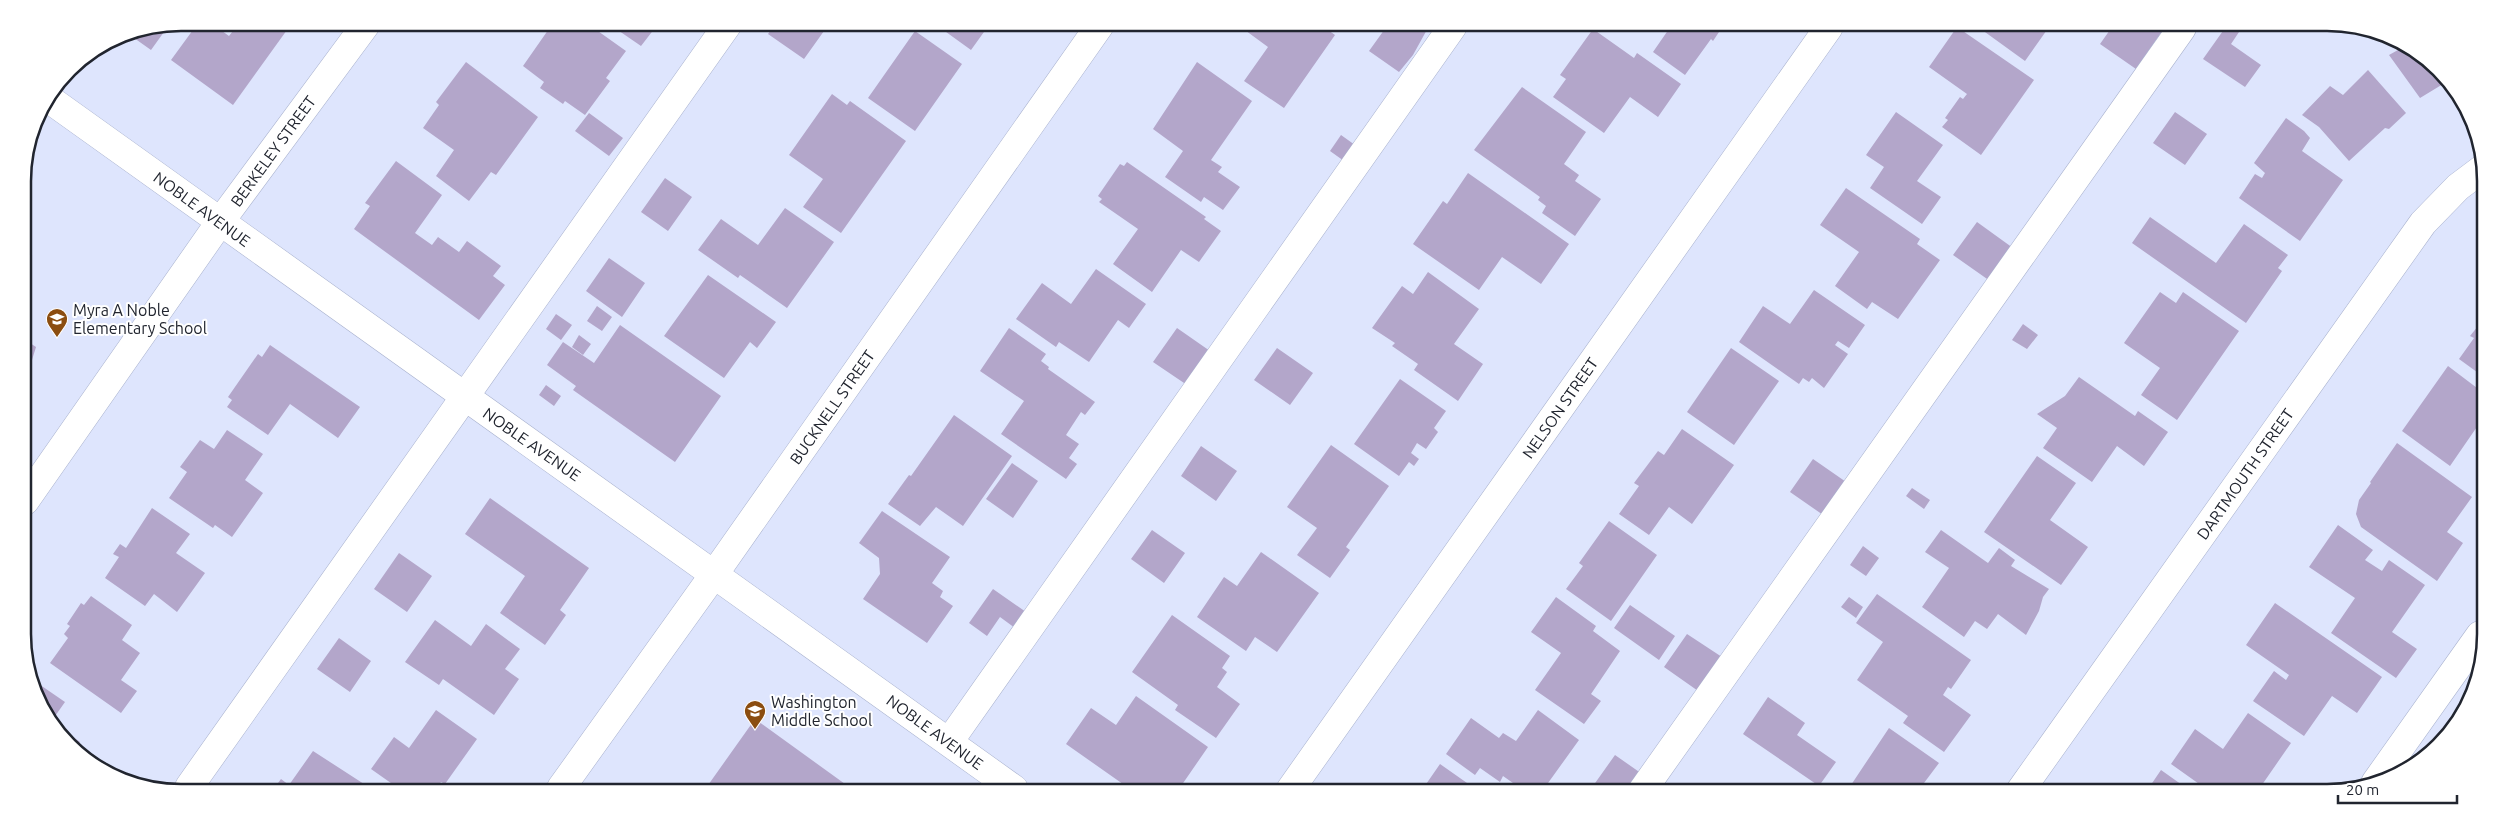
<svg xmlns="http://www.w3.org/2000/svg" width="2508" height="815" font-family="Ubuntu,sans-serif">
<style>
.building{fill:#b3a6ca}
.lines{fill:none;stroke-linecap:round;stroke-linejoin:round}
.minor-casing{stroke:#a9b2ce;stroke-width:29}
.minor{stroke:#fff;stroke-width:28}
.labels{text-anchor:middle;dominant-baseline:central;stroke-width:4;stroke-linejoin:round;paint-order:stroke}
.street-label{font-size:16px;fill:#21252f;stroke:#fff}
.poi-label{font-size:16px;fill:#21252f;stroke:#fff;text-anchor:start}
.rim{fill:none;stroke:#21252f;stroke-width:2.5}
</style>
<rect width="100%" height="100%" fill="#dee5fd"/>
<path class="building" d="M198,23h13l18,13 10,-13h53l-59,82 -62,-45z
M553,23l35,1 38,27 -20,27 4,3 -25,34 -20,-14 -2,3 -23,-16 4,-6 -21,-16z
M609,24h49l-17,22z
M775,24h54l-25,35 -36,-25z
M935,24l54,1 -18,25z
M169,25l-18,25 -24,-17 24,-4z
M1238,25h83l14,10 -51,73 -40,-27 24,-34z
M1387,26h42l-16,29 -14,17 -30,-21z
M1671,26h52l-10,15 -2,-2 -26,36 -32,-23z
M1957,27l77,53 -53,75 -39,-28 6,-7 -3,-2 15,-21 3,2 4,-5 -38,-27z
M1978,27h71l-24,34z
M2112,27h53l-29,42 -36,-25z
M2225,28l16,1 -10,15 30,21 -16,22 -42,-28z
M1593,29l41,29 3,-5 44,31 -23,33 -28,-20 -26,36 -51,-36 13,-18 -6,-4z
M915,31l47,33 -47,67 -47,-33z
M2388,37l26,12 34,32 -28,17 -31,-43 9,-5z
M466,62l72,55 -42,58 -5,-3 -22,29 -33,-25 18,-26 -31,-22 16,-23 -3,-3z
M1197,62l55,39 -41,59 11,7 -4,5 22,15 -17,23 -19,-13 -3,5 -36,-25 18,-26 -30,-22z
M2368,70l38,43 -17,16 -4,-1 -36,33 -30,-34 -17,-12 28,-29 13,9z
M1522,87l64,45 -22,32 15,11 -4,6 26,18 -26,37 -33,-23 4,-7 -8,-6 2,-3 -66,-47z
M832,94l15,11 3,-4 56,40 -65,92 -38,-26 20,-28 -34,-24z
M1896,112l47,33 -26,36 24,16 -19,27 -52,-36 14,-21 -18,-12z
M2175,112l32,22 -22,31 -32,-22z
M589,113l34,25 -14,18 -34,-25z
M2286,118l18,13 6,7 -8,13 41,29 -43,61 -61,-43 16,-24 7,4 3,-5 -11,-10z
M1341,135l14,10 -11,16 -14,-10z
M396,161l46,34 -27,38 17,12 6,-8 21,15 8,-11 34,25 -8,10 12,9 -26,35 -125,-91 16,-23 -5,-3z
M1127,162l79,55 -2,2 17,12 -22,31 -18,-12 -29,42 -39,-28 25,-35 -39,-27 3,-3 -4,-3 22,-32 4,2z
M1468,173l101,71 -28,40 -39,-27 -23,33 -66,-46 30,-43 4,3z
M665,178l27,19 -24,34 -27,-19z
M1846,188l74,51 -3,5 23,16 -42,59 -26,-17 -5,7 -32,-23 24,-34 -39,-27z
M785,208l49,34 -47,66 -47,-33 -2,3 -40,-28 23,-31 37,26z
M2150,217l66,46 28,-39 44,31 -10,13 4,3 -36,52 -114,-80z
M1977,222l36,26 -23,33 -37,-26z
M609,258l36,25 -23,34 -36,-26z
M1096,269l50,35 -17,24 -11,-8 -29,42 -30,-20 -3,5 -40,-28 26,-36 29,21z
M1428,272l51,37 -25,35 29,20 -25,37 -44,-31 4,-6 -26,-18 3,-3 -23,-15 30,-42 11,8z
M708,275l68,47 -19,26 -7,-6 -26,36 -60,-42z
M1814,290l51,35 -16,23 -11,-7 -3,4 13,9 -24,34 -12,-10 -3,4 -6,-4 -4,6 -60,-42 24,-36 27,18z
M2160,292l16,11 7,-11 56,39 -62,89 -36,-25 19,-27 -36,-25z
M597,306l15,11 -10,14 -15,-10z
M556,314l16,11 -11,15 -15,-11z
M2482,321l-1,54 -22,-16 15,-21 -4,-2z
M2023,324l15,11 -11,14 -15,-9z
M620,325l101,71 -46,66 -102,-72 3,-4 -29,-21 16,-23 31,21z
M1009,328l37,26 -5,7 8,6 -1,2 47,33 -10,13 -4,-3 -15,23 13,9 -10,14 8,6 -11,15 -65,-45 23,-33 -44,-30z
M1177,328l33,23 -23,34 -34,-23z
M579,335l12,9 -8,11 -11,-8z
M24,339l12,8 -12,39z
M270,345l90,62 -22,31 -48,-34 -22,31 -41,-28 5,-7 -4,-3 30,-43 4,3z
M1277,348l36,25 -23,32 -36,-25z
M1731,348l48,33 -45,64 -47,-33z
M2448,366l33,25v30l-31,45 -48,-35z
M2079,377l56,39 3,-5 30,21 -24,34 -27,-20 -25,36 -49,-34 14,-20 -20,-14 28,-18z
M1400,379l46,32 -12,17 4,4 -12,17 -9,-6 -6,10 8,6 -5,7 -5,-4 -10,14 -45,-32z
M546,385l15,11 -7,10 -15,-11z
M954,415l58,41 -49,70 -27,-19 -16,19 -32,-22 21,-29 2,1z
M1682,429l52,36 -42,59 -23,-17 -20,28 -30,-21 20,-28 -5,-3 24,-32 6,4z
M227,430l36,24 -18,26 18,13 -31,44 -17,-12 -2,3 -44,-30 18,-26 -7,-5 20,-27 14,9z
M2397,443l75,54 -25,35 16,11 -26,38 -76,-54 -5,-13 3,-14 12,-17 -1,-1z
M1331,445l58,41 -43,61 4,3 -20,28 -33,-23 20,-27 -30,-21z
M1201,446l36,25 -21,30 -35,-25z
M2037,456l39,27 -26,37 38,27 -27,38 -77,-53z
M1813,459l36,25 -23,33 -36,-25z
M1012,463l26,18 -25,37 -27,-19z
M1912,488l18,12 -6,9 -18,-13z
M490,498l99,70 -29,42 6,5 -21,30 -45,-32 25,-37 -60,-42z
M152,508l38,26 -14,19 29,20 -28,39 -23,-18 -9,12 -40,-28 14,-21 -6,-3 7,-10 6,4z
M882,511l68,46 -18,26 11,8 -3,6 13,9 -26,37 -64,-44 17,-25 -1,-16 -20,-15z
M1609,521l48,34 -46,66 -45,-32 17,-23 -4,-3z
M2338,525l35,25 -8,10 17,11 7,-11 36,25 -33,47 25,17 -21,29 -65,-45 24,-35 -46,-31z
M1152,530l33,23 -21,30 -33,-24z
M1941,530l47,33 11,-15 16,12 -4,6 38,23 -6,8 -4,14 -13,24 -28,-21 -11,15 -12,-8 -11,16 -42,-30 27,-39 -24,-16z
M1863,546l16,12 -13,18 -16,-11z
M1261,552l58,41 -42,59 -22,-15 -9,14 -49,-34 27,-40 13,9z
M399,553l33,23 -25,36 -33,-23z
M993,589l33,23 -11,16 -15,-11 -13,19 -18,-13z
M1877,594l94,66 -20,29 -3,-2 -5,8 28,20 -27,37 -41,-29 5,-7 -51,-36 26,-38 -27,-19z
M91,596l41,29 -10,15 18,13 -19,27 16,11 -16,22 -71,-50 18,-25 -4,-4 6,-8 -3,-2 14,-21 3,2z
M1556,597l40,29 -3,5 27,20 -29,43 10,7 -17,23 -49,-34 26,-37 -30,-21z
M1849,597l14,10 -7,11 -15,-11z
M2275,603l107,74 -25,36 -25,-17 -28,40 -51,-35 21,-30 12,9 3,-5 -43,-30z
M1630,605l45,31 -16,24 -45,-32z
M1172,615l58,41 -8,12 5,4 -10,15 23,17 -24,34 -41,-28 3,-5 -46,-33z
M435,620l36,26 15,-22 34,25 -15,20 14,10 -25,36 -51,-36 -4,6 -34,-23z
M1687,634l38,25 -24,34 -37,-26z
M339,638l32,23 -21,31 -33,-23z
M33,680l32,22 -12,17z
M1136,696l72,51 -29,42h-49l-64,-45 25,-36 25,17z
M1768,697l37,26 -8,12 39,27 -17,24 -76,-52z
M436,710l41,29 -32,45 -4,-2 -4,6h-39l-27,-19 23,-32 15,11z
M1538,710l41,30 -36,50h-20l-20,-14 -3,6 -20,-14 -5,7 -29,-21 25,-36 28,20 4,-5 13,8z
M2248,713l43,30 -34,49h-31l-12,-8 -5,7 -38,-27 24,-35 28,20z
M755,719l97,70 -146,-1z
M55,724l25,18 -5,7 -13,-11z
M1889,728l50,35 -21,28h-71z
M313,751l51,33 -3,4 -86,-1 6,-8 8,6z
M1615,755l30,21 -10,15 -36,-1 -6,-4z
M1440,764l37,26h-55z
M2161,770l31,22h-46z"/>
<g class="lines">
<g class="minor-casing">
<path id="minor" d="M49,99l965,690
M25,501l195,-279 147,-199
M949,742l504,-716
M2375,783l105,-148
M189,787l539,-763
M561,788l154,-215 385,-548
M1290,790l539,-763
M1642,791l540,-763
M2020,791l403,-568 35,-36 24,-18"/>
</g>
<use href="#minor" class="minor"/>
</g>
<defs>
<g id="school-pin" transform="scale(1.125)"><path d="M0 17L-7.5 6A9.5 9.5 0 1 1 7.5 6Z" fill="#8b4d10" stroke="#fff"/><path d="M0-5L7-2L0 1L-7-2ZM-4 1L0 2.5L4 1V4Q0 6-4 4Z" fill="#fff"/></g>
</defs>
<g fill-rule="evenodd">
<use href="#school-pin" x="57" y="319"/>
<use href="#school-pin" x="755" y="711"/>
</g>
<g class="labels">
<g class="street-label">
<text transform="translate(273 151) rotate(-54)">BERKELEY STREET</text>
<text transform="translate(202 209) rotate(36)">NOBLE AVENUE</text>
<text transform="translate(832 407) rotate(-55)">BUCKNELL STREET</text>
<text transform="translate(1560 408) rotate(-55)">NELSON STREET</text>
<text transform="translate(532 444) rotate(35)">NOBLE AVENUE</text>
<text transform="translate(2245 474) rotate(-55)">DARTMOUTH STREET</text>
<text transform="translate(935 732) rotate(36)">NOBLE AVENUE</text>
</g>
<g class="poi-label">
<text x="73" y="310">Myra A Noble<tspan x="73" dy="18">Elementary School</tspan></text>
<text x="771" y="702">Washington<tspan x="771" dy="18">Middle School</tspan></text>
</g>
</g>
<path d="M0 0H2508V815H0ZM181 31H2327A150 150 0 0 1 2477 181V634A150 150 0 0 1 2327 784H181A150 150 0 0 1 31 634V181A150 150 0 0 1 181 31Z" fill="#fff" fill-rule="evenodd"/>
<path class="rim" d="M181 31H2327A150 150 0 0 1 2477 181V634A150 150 0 0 1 2327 784H181A150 150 0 0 1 31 634V181A150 150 0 0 1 181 31Z"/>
<path d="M2338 795v8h119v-8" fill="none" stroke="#21252f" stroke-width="2.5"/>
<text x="2346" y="795" font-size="15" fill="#21252f" stroke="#ffffff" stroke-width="4" paint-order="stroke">20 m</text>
</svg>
